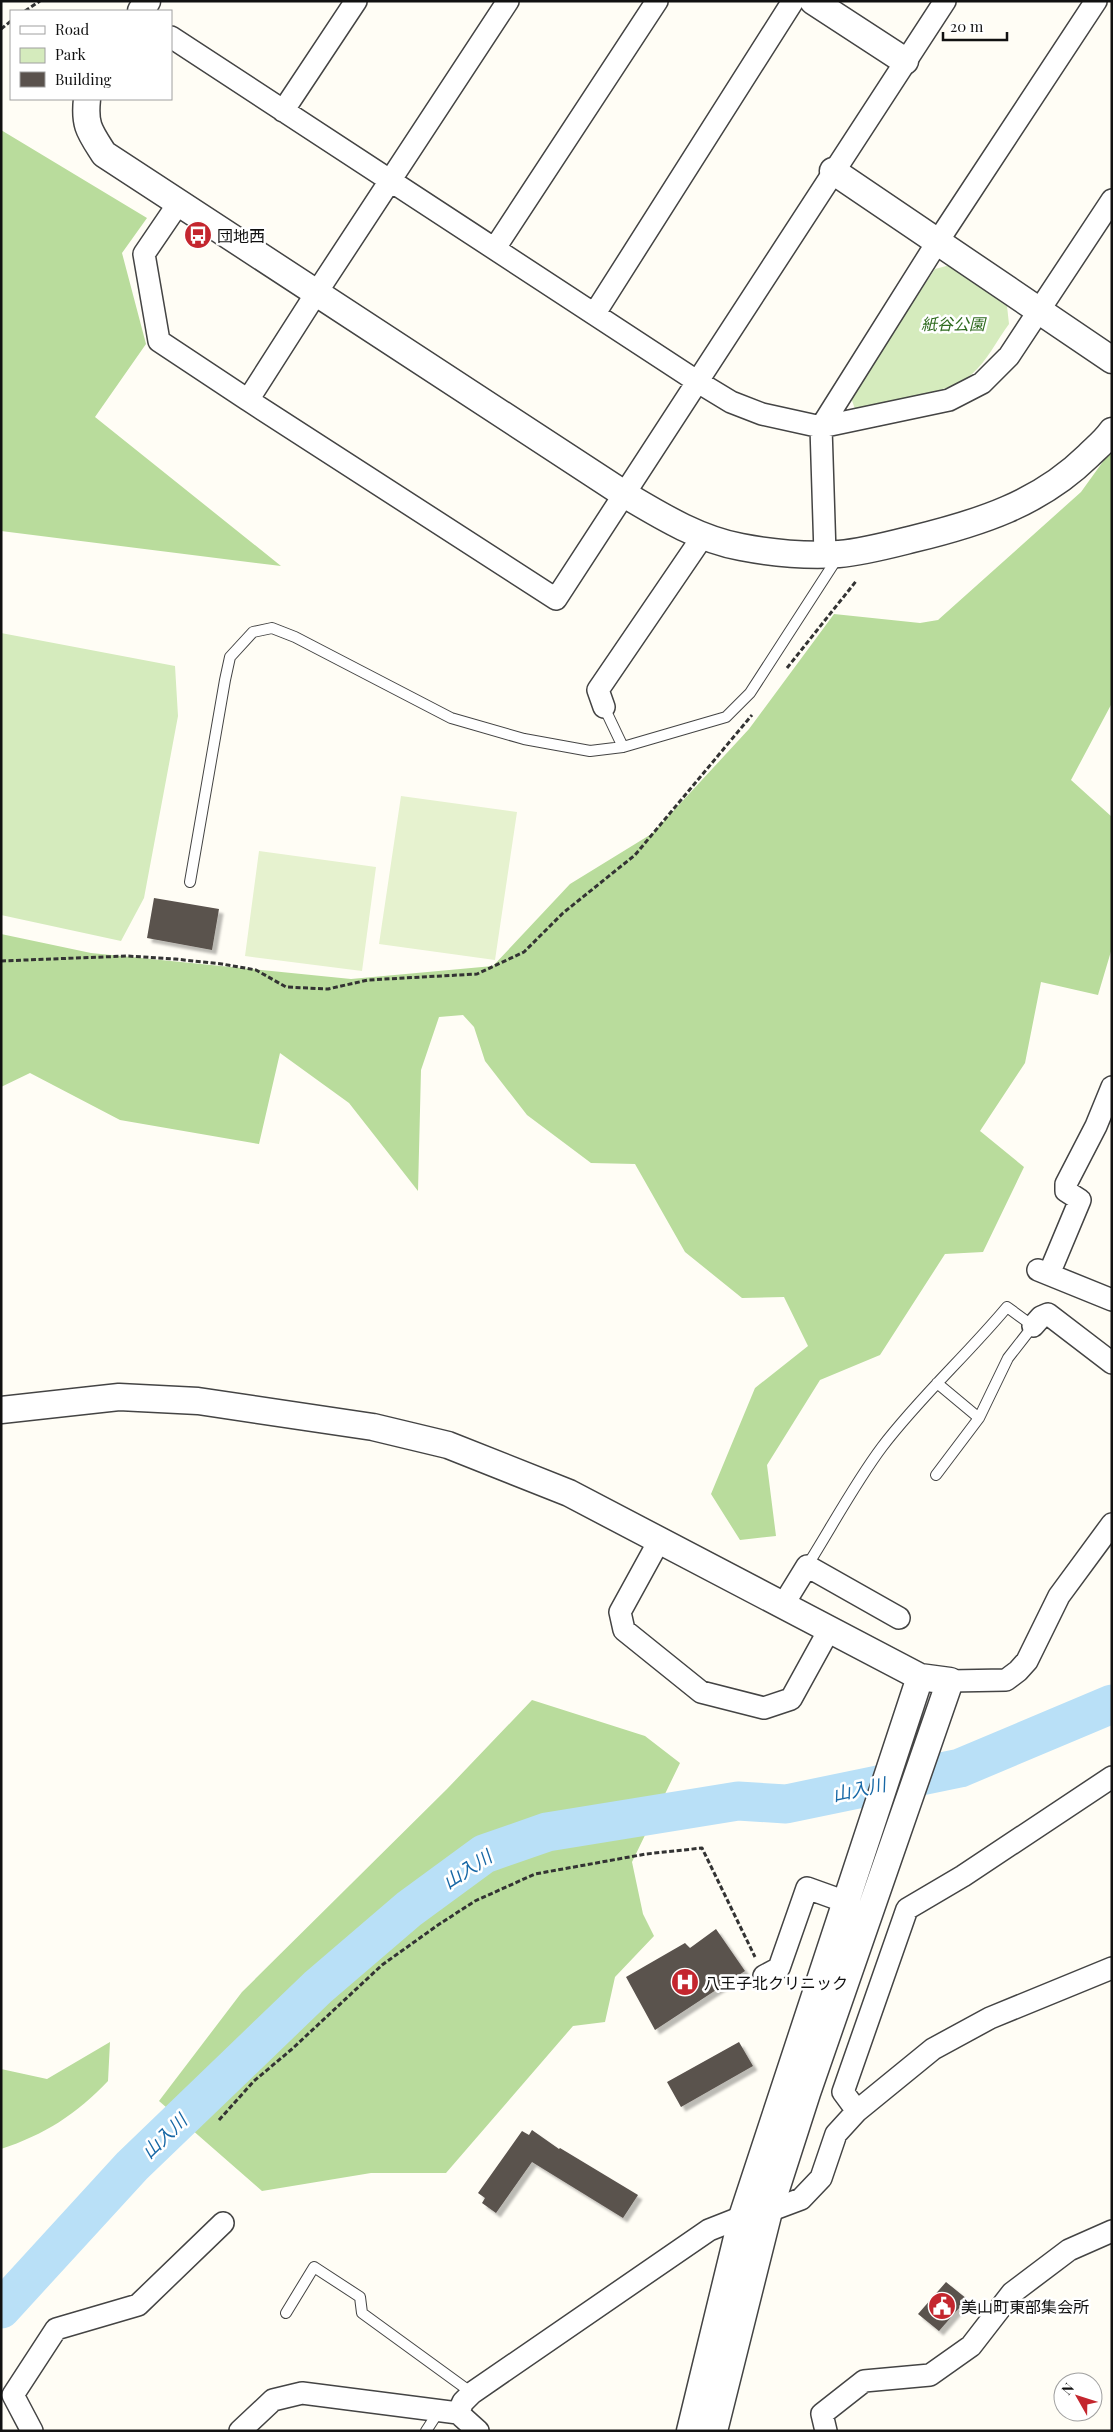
<svg xmlns="http://www.w3.org/2000/svg" width="1113" height="2432" font-family="'Playfair Display','Noto Sans JP',serif">
<style>
.green{fill:#d5ebbd}
.forest{fill:#b9dc9c}
.pitch{fill:#e6f2cf}
.lines{fill:none;stroke-linecap:round;stroke-linejoin:round}
.river{stroke:#b9e0f7;stroke-width:39}
.building{fill:#5a524d;filter:url(#shadow)}
.service-casing{stroke:#444;stroke-width:12}
.minor-casing{stroke:#444;stroke-width:24}
.tertiary-casing{stroke:#444;stroke-width:29}
.path{stroke:#333;stroke-width:3;stroke-dasharray:5 2.5;stroke-linecap:butt}
.service{stroke:#fff;stroke-width:10}
.minor{stroke:#fff;stroke-width:21}
.tertiary{stroke:#fff;stroke-width:26}
.labels{text-anchor:middle;dominant-baseline:central;stroke-width:5;stroke-linejoin:round;paint-order:stroke}
.poi-label{font-size:16px;fill:#111;stroke:#fff;text-anchor:start}
.park-label{font-size:16px;font-style:italic;fill:#2f6b1f;stroke:#fff}
.water-label{font-size:18px;font-style:italic;fill:#1768a6;stroke:#fff}
</style>
<defs>
<filter id="shadow"><feDropShadow dx="4.5" dy="4.5" stdDeviation="1" flood-color="#0004"/></filter>
</defs>
<rect width="100%" height="100%" fill="#fffdf5"/>
<path class="green" d="M950,265l57,41 2,18c-12,16 -22,37 -37,50 -22,20 -86,28 -117,35l-5,-14 85,-126z
M1,633l174,33 3,50 -34,182 -23,43 -120,-26z"/>
<path class="forest" d="M1,130l146,88 -25,35 24,91 -51,73 186,149 -280,-35z
M1112,449v254l-41,77 41,37v131l-14,47 -57,-13 -16,81 -45,68 44,36 -41,85 -38,2 -65,101 -60,25 -53,85 9,71 -36,4 -29,-46 44,-106 53,-42 -24,-49 -42,1 -57,-46 -50,-88 -44,-1 -64,-48 -42,-54 -11,-34 -11,-12 -24,2 -18,53 -3,121 -69,-88 -69,-50 -21,91 -139,-24 -90,-47 -29,14v-153l90,19 260,26 142,-13 77,-82 83,-51 96,-104 85,-115 86,9 18,-3 143,-128z
M532,1700l113,36 35,27 -48,99 11,52 11,22 -39,41 -10,45 -32,4 -127,147h-75l-109,18 -103,-90 83,-109 205,-203z
M110,2042l-2,39c-31,33 -64,54 -107,68v-80l46,10z"/>
<path class="pitch" d="M401,796l116,16 -22,148 -116,-16z
M259,851l117,16 -14,104 -117,-15z"/>
<g class="lines">
<path class="river" d="M1,2309l131,-143 186,-179 91,-78 75,-55 63,-22 191,-31 48,3 174,-36 152,-64"/>
</g>
<path class="building" d="M154,898l65,11 -7,41 -65,-12z
M716,1929l29,42 -90,59 -29,-53 59,-34 5,5z
M739,2042l14,24 -72,41 -14,-25z
M532,2130l27,19 1,-1 78,47 -15,23 -91,-56 -36,51 -14,-10 3,-5 -7,-5 44,-62 7,4z
M946,2282l21,17 -28,32 -21,-17z"/>
<g class="lines">
<g class="service-casing">
<path id="service" d="M604,707l19,40
M190,882l35,-202 5,-23 23,-25 19,-4 23,9 156,81 73,21 66,12 33,-4 103,-30 24,-24 88,-136
M937,1383l42,35
M807,1566c24,-38 48,-83 75,-119 38,-50 85,-92 125,-140l26,19 -25,32 -29,60 -43,57
M286,2313l28,-46 46,30 2,16 110,80
M426,2431l13,-20"/>
</g>
<g class="minor-casing">
<path id="minor" d="M508,1l-191,291 -69,108 308,199 389,-598
M171,37l527,345 33,20 31,12 59,13 128,-27 33,-17 27,-27 103,-156
M283,111l73,-110
M178,204l-34,50 15,87 89,59
M495,248l162,-247
M595,313l198,-312
M825,554l-4,-127 117,-186 158,-240
M604,707l-6,-17 105,-154
M1038,1270l74,30
M1049,1274l31,-74 -14,-9v-7l30,-58 16,-39
M1033,1326l8,-9 7,-3 64,49
M659,1541l-39,71 4,18 77,62 63,16 27,-9 38,-69
M783,1605l24,-39 92,52
M950,1681l56,-1 12,-9 9,-10 32,-65 53,-72
M764,1976l15,-8 28,-80 39,14
M857,2111l-14,-19 64,-183 56,-33 149,-99
M458,2413l5,-11 9,-9 237,-163 33,-13 27,-6 32,-12 20,-21 15,-44 21,-23 76,-62 57,-31 122,-50
M32,2431l-19,-36 43,-66 82,-24 85,-82
M240,2431l33,-31 29,-7 156,20 20,18
M826,2431l-4,-17 42,-33 66,-6 41,-29 41,-53 57,-43 43,-19"/>
</g>
<g class="tertiary-casing">
<path id="tertiary" d="M813,1l92,60
M141,11l6,-10
M87,99c-3,27 3,33 17,55l520,340c37,22 74,45 117,53 31,6 66,9 98,7 24,-2 50,-9 74,-15 66,-16 126,-35 175,-83 8,-8 17,-15 24,-25
M833,171l279,189
M1,1410l118,-13 79,4 175,26 75,18 121,48 351,184 30,4 -143,412 -38,118 -55,220
M690,2431l52,-214 178,-540"/>
</g>
<path class="path" d="M25,11l15,-10
M1,29l10,-8
M787,668l70,-88
M1,961l126,-5 48,3 47,5 34,6 30,17 42,2 40,-9 109,-6 47,-22 39,-39 72,-58 117,-140
M219,2120l35,-39 38,-32 90,-84 56,-40 37,-24 60,-27 111,-20 56,-6 53,109"/>
<use href="#service" class="service"/>
<use href="#minor" class="minor"/>
<use href="#tertiary" class="tertiary"/>
</g>
<defs>
<g id="bus-disc" transform="scale(1.4375)"><circle r="9.5" fill="#c4262e" stroke="#fff"/><path d="M-5-6H5V4H4V6H2V4H-2V6H-4V4H-5ZM-3.5-4V0h7V-4ZM-3.5 1.2v1.5H-2V1.2ZM2 1.2v1.5H3.5V1.2Z" fill="#fff"/></g>
<g id="hospital-disc" transform="scale(1.4375)"><circle r="9.5" fill="#c4262e" stroke="#fff"/><path d="M-5-5h3v3.5h4V-5h3V5h-3V1.5h-4V5h-3Z" fill="#fff"/></g>
<g id="civic-disc" transform="scale(1.4375)"><circle r="9.5" fill="#c4262e" stroke="#fff"/><path d="M-.6-6.5H3V-4.5H.6V-3L4-1V1h2V6H-6V1h2V-1L-.6-3ZM-1.2 2.5V6h2.4V2.5Z" fill="#fff"/></g>
</defs>
<g fill-rule="evenodd">
<use href="#bus-disc" x="198" y="235"/>
<use href="#hospital-disc" x="685" y="1982"/>
<use href="#civic-disc" x="942" y="2306"/>
</g>
<g class="labels">
<g class="poi-label">
<text x="217" y="235">団地西</text>
<text x="704" y="1982">八王子北クリニック</text>
<text x="961" y="2306">美山町東部集会所</text>
</g>
<g class="park-label">
<text x="953" y="323">紙谷公園</text>
</g>
<g class="water-label">
<text transform="translate(859 1789) rotate(-12)">山入川</text>
<text transform="translate(467 1869) rotate(-33)">山入川</text>
<text transform="translate(164 2136) rotate(-44)">山入川</text>
</g>
</g>
<rect width="1113" height="2432" fill="none" stroke="#111111" stroke-width="5"/>
<rect x="10" y="10" width="162" height="90" fill="#ffffff" stroke="#a0a0a0"/>
<rect x="20" y="26" width="25" height="8" fill="#ffffff" stroke="#a0a0a0"/>
<text x="55" y="35" font-size="15" fill="#111111">Road</text>
<rect x="20" y="48" width="25" height="15" fill="#d5ebbd" stroke="#a0a0a0"/>
<text x="55" y="60" font-size="15" fill="#111111">Park</text>
<rect x="20" y="72" width="25" height="15" fill="#5a524d" stroke="#a0a0a0"/>
<text x="55" y="85" font-size="15" fill="#111111">Building</text>
<g transform="translate(1078 2397) rotate(309)"><circle r="24" fill="#ffffff" stroke="#a0a0a0"/>
<path d="M0-4L9 19L0 12L-9 19Z" fill="#c4262e"/>
<text y="-8" font-size="14" font-weight="bold" text-anchor="middle" fill="#111111">N</text>
</g>
<path d="M943 32v8h64v-8" fill="none" stroke="#111111" stroke-width="2.5"/>
<text x="950" y="32" font-size="15" fill="#111111" stroke="#ffffff" stroke-width="4" paint-order="stroke">20 m</text>
</svg>
